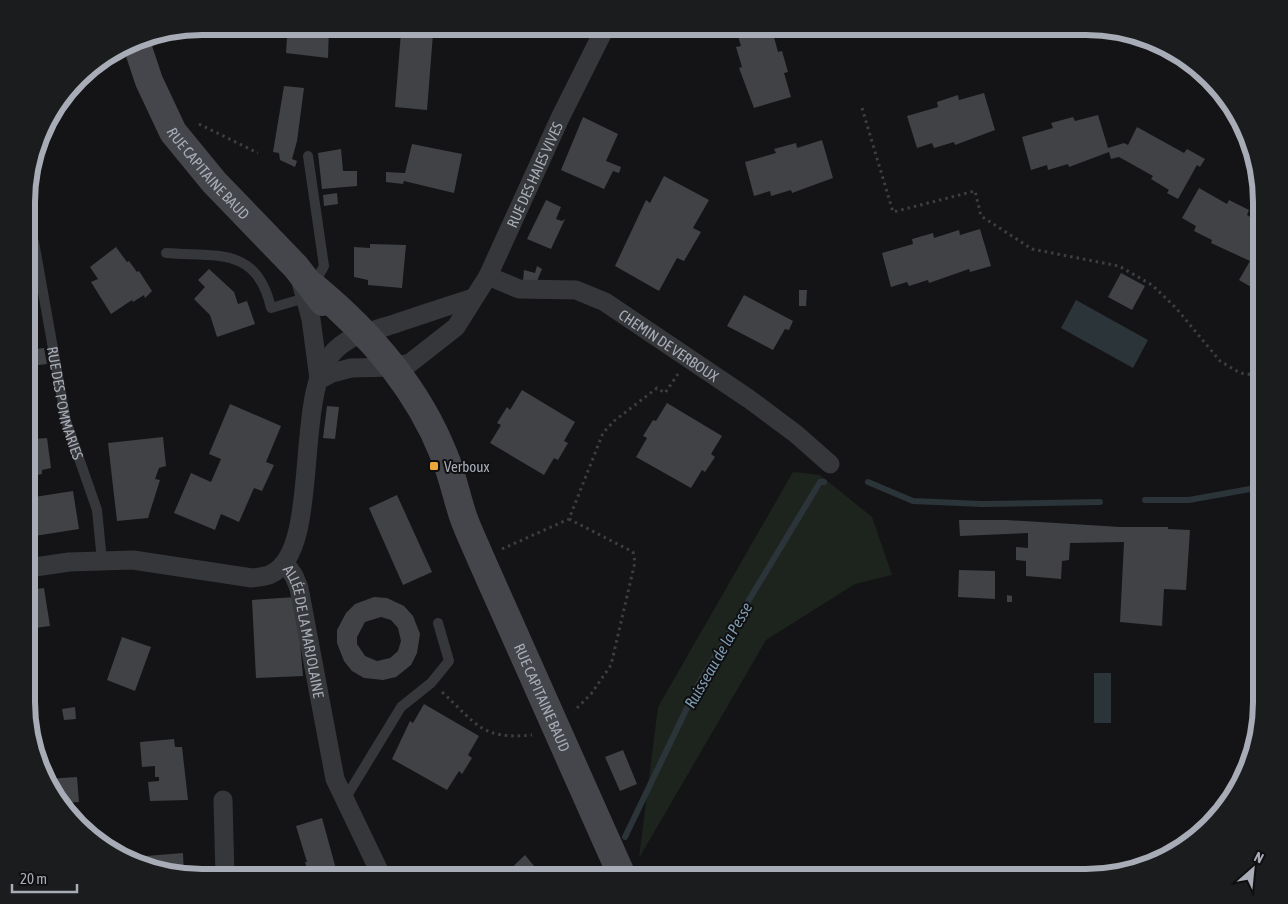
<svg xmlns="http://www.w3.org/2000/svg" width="1288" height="904" font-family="'Asap Condensed',sans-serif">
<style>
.green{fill:#1d241d}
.water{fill:#2b3439}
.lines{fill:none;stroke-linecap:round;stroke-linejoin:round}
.stream{stroke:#2b3439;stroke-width:6}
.building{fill:#414246;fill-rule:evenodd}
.path{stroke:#3c3e42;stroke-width:3;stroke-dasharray:2.5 4;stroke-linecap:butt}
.service{stroke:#36373b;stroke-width:10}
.minor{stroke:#36373b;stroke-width:19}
.secondary{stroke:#44464b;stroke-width:28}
.poi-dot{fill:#eba838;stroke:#0f0f11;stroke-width:2}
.labels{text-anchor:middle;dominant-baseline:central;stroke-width:4;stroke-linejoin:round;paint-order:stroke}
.street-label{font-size:15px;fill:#a7acb6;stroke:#0f0f11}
.poi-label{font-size:15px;fill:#a7acb6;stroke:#0f0f11;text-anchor:start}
.water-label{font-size:16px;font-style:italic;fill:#7f9bb0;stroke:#0f0f11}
.rim{fill:none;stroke:#a7acb6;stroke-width:6}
</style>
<rect width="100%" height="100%" fill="#141416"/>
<path class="green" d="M793,472l27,3 52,42 20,58 -37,9 -89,56 -127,218 19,-151z
M1261,472v63l-11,-5z"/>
<path class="water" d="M1076,300l72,40 -15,28 -72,-40z
M1094,673h17v50h-17z"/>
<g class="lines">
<path class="stream" d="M868,482l45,19 69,3 118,-2
M1145,500h44l72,-13
M625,837l74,-154 121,-201h4"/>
</g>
<path class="building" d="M294,26h35l-1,32 -42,-5 1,-16 6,-1z
M749,26h22l7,26 4,-1 6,21 -4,1 7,24 -37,11 -15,-40 3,-1 -6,-20 5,-1 -5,-16z
M873,27h52v6l-52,-3z
M401,32l32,2 -6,76 -32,-3z
M91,67l1,7 -11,2 5,-6z
M284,86l20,2 -7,53 -5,18 5,2 -2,6 -15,-7 -1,-7 -6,-1z
M984,93l11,37 -40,15 -1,-3 -20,6 -2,-5 -15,5 -10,-32 31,-9 -1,-5 21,-7 1,5z
M1098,115l10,33 16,-5 4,2 9,-18 47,26 3,-4 18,10 -5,8 -3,-2 -19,34 -11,-6 2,-3 -18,-11 2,-3 -34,-19 -8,2 -2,-7 -40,15 -1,-3 -20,6 -1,-5 -16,5 -9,-33 31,-9 -2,-5 22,-6 2,4z
M583,117l35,17 -12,27 15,6 -2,6 -6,-2 -9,18 -43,-19z
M822,140l11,38 -41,15 -1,-3 -20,6 -1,-5 -16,5 -9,-34 31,-9 -2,-4 22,-6 1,5z
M412,144l50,10 -8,39 -50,-12 -1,3 -17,-2v-10l19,1z
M341,149l2,22h14v15l-35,3 -4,-36z
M664,176l45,24 -16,28 8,4 -17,29 -7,-3 -18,33 -44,-25 31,-66 4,3z
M1199,188l28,16 2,-4 20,10 -2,5 14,8v18l-5,9 5,3v45l-3,-2 2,-4 -21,-12 11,-19 -39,-18 1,-3 -18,-9 2,-5 -14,-8z
M337,193l1,11 -14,2 -1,-11z
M546,200l15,7 -5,12 6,2 3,-2 -14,30 -24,-10z
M980,229l11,37 -21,6 -1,-3 -40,14 -1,-3 -19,6 -2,-4 -16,5 -9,-34 31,-9 -1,-5 21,-6 1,5 25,-8 1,5z
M370,244l36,1 -4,43 -34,-3v-5l-14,-3v-30l16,1z
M116,247l11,15 2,-1 8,11 2,-1 13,20 -7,7 -1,-3 -11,7 -1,-2 -21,14 -20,-32 7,-3 -8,-12z
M537,266l5,3 -5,12h-14l1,-11 11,3z
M209,269l25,23 4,12 9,-3 8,23 -38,13 -7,-22 -16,-16 11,-12 -7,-7z
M1121,273l24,13 -13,24 -24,-13z
M799,290h8l-1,16h-7z
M744,295l49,26 -4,9 -4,-1 -12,21 -46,-24z
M44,348l3,16 -16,2 -3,-16z
M522,390l53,32 -11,19 4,2 -10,17 -4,-2 -10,17 -54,-32 11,-18 -4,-2 10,-16 3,3z
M667,403l55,33 -11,18 4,3 -10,15 -3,-2 -11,18 -55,-31 11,-19 -4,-2 10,-16 3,1z
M230,404l51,22 -15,36 8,3 -12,26 -8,-3 -15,34 -18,-8 -6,16 -41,-17 17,-40 20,9 10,-23 -12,-5z
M327,406l12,1 -4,32 -12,-1z
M163,437l3,29 -7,2 -4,11 5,1 -12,38 -31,3 -9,-78z
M47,438l4,30 -9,2v4l-11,2 -3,-22 8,-2 -2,-13z
M73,491l6,38 -51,8v-39z
M397,495l35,77 -29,13 -34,-77z
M959,520h47l114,7h48v2l22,1 -4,60 -22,-1 -2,37 -42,-4 4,-80 -54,1 -1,17 -7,1 -1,18 -35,-3v-15l-10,-1v-13l12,1v-15l-68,3z
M959,570l36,1v28l-37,-2z
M44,588l6,38 -22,3v-39z
M1007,595l5,1v6h-5z
M296,597l7,79 -47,2 -4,-78z
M374,597l13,1 17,8 9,10 7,18 -3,19 -6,12 -15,12 -13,3 -19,-2 -12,-7 -8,-10 -7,-18v-13l9,-17 9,-9zM381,617l10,3 7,8 3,13 -3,10 -8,7 -13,3 -12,-5 -8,-12v-7l8,-15z
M122,637l29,10 -16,44 -28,-11z
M28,703l5,23 -5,1z
M424,704l55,32 -11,19 4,3 -10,16 -3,-3 -12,19 -55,-31 18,-38 3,2z
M75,707l1,12 -12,1 -2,-11z
M174,739l1,8h7l6,53 -38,1 -2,-19 11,-1v-4h-4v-11l-13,1 -2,-25z
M623,750l14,34 -17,7 -15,-34z
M77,777l2,25 -18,1 -11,-13 -4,-11z
M322,818l14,51 -27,8 -4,-15h2l-11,-36z
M183,853l1,22h9v2l-46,-8 -1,-13z
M525,855l19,23h-43z"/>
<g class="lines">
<path class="path" d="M626,32l5,-6
M862,108l31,104 82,-21 6,25 51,33 87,17 33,19 24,23 44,53 20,12 21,3
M199,124l59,29
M569,519l64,33 2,10 -24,103 -20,29 -17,17
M502,549l67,-30 34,-86 11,-12 43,-33 8,5 13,-19
M442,692c35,32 39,48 90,43"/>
<g class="service">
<path d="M308,156l16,110 -11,20"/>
<path id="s1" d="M34,242l32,179 31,89 5,51"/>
<path d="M166,253c51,4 91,-7 105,55l34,-10"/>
<path d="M345,799l56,-92 30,-24 18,-22 -11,-38"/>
</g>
<g class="minor">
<path id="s2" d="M488,276l31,13 57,1 29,12 144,97 47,35 34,30"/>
<path d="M300,278l11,41 8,60"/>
<path id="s3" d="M319,380l13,-7 19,-5 43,-1 16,-4 46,-36 32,-51 72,-158 46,-92"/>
<path id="s4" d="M285,563l9,13 5,12 36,191 47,98"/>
<path d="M28,568l41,-6 64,-2 119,18c6,-1 13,-1 19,-4 50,-22 23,-174 59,-218 18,-23 42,-24 67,-33 25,-8 50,-17 76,-25"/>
<path d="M223,800l2,77"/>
</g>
<g class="secondary">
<path id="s5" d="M135,39l14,42 24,51 41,50 82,85 27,35"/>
<path id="s6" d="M313,286c56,46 104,101 131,169 8,19 12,39 18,58 5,16 13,31 19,46l142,319"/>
</g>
</g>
<rect class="poi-dot" x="429" y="461" width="10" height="10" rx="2.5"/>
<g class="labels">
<g class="street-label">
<text stroke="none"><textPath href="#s5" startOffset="155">RUE CAPITAINE BAUD</textPath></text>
<text stroke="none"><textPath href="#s3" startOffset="324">RUE DES HAIES VIVES</textPath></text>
<text stroke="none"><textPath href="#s2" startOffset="199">CHEMIN DE VERBOUX</textPath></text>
<text stroke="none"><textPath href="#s1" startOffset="164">RUE DES POMMARIES</textPath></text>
<text stroke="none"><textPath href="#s4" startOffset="72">ALLÉE DE LA MARJOLAINE</textPath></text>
<text stroke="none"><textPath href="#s6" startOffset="478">RUE CAPITAINE BAUD</textPath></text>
</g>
<g class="poi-label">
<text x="444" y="466">Verboux</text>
</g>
<g class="water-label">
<text transform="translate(718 655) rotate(-60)">Ruisseau de la Pesse</text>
</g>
</g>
<path d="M0 0H1288V904H0ZM202 35H1086A167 167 0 0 1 1253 202V702A167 167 0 0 1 1086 869H202A167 167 0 0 1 35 702V202A167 167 0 0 1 202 35Z" fill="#1b1c1e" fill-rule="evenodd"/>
<path class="rim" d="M202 35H1086A167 167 0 0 1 1253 202V702A167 167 0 0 1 1086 869H202A167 167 0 0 1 35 702V202A167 167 0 0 1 202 35Z"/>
<g transform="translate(1253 869) rotate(27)" stroke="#0f0f11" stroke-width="4" paint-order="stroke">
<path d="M0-4L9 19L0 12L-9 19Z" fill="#a7acb6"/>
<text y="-8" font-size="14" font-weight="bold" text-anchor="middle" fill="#a7acb6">N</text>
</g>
<path d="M12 884v8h65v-8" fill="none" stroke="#a7acb6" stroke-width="2.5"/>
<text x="20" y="884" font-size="15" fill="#a7acb6" stroke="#0f0f11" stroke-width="4" paint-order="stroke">20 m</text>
</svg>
